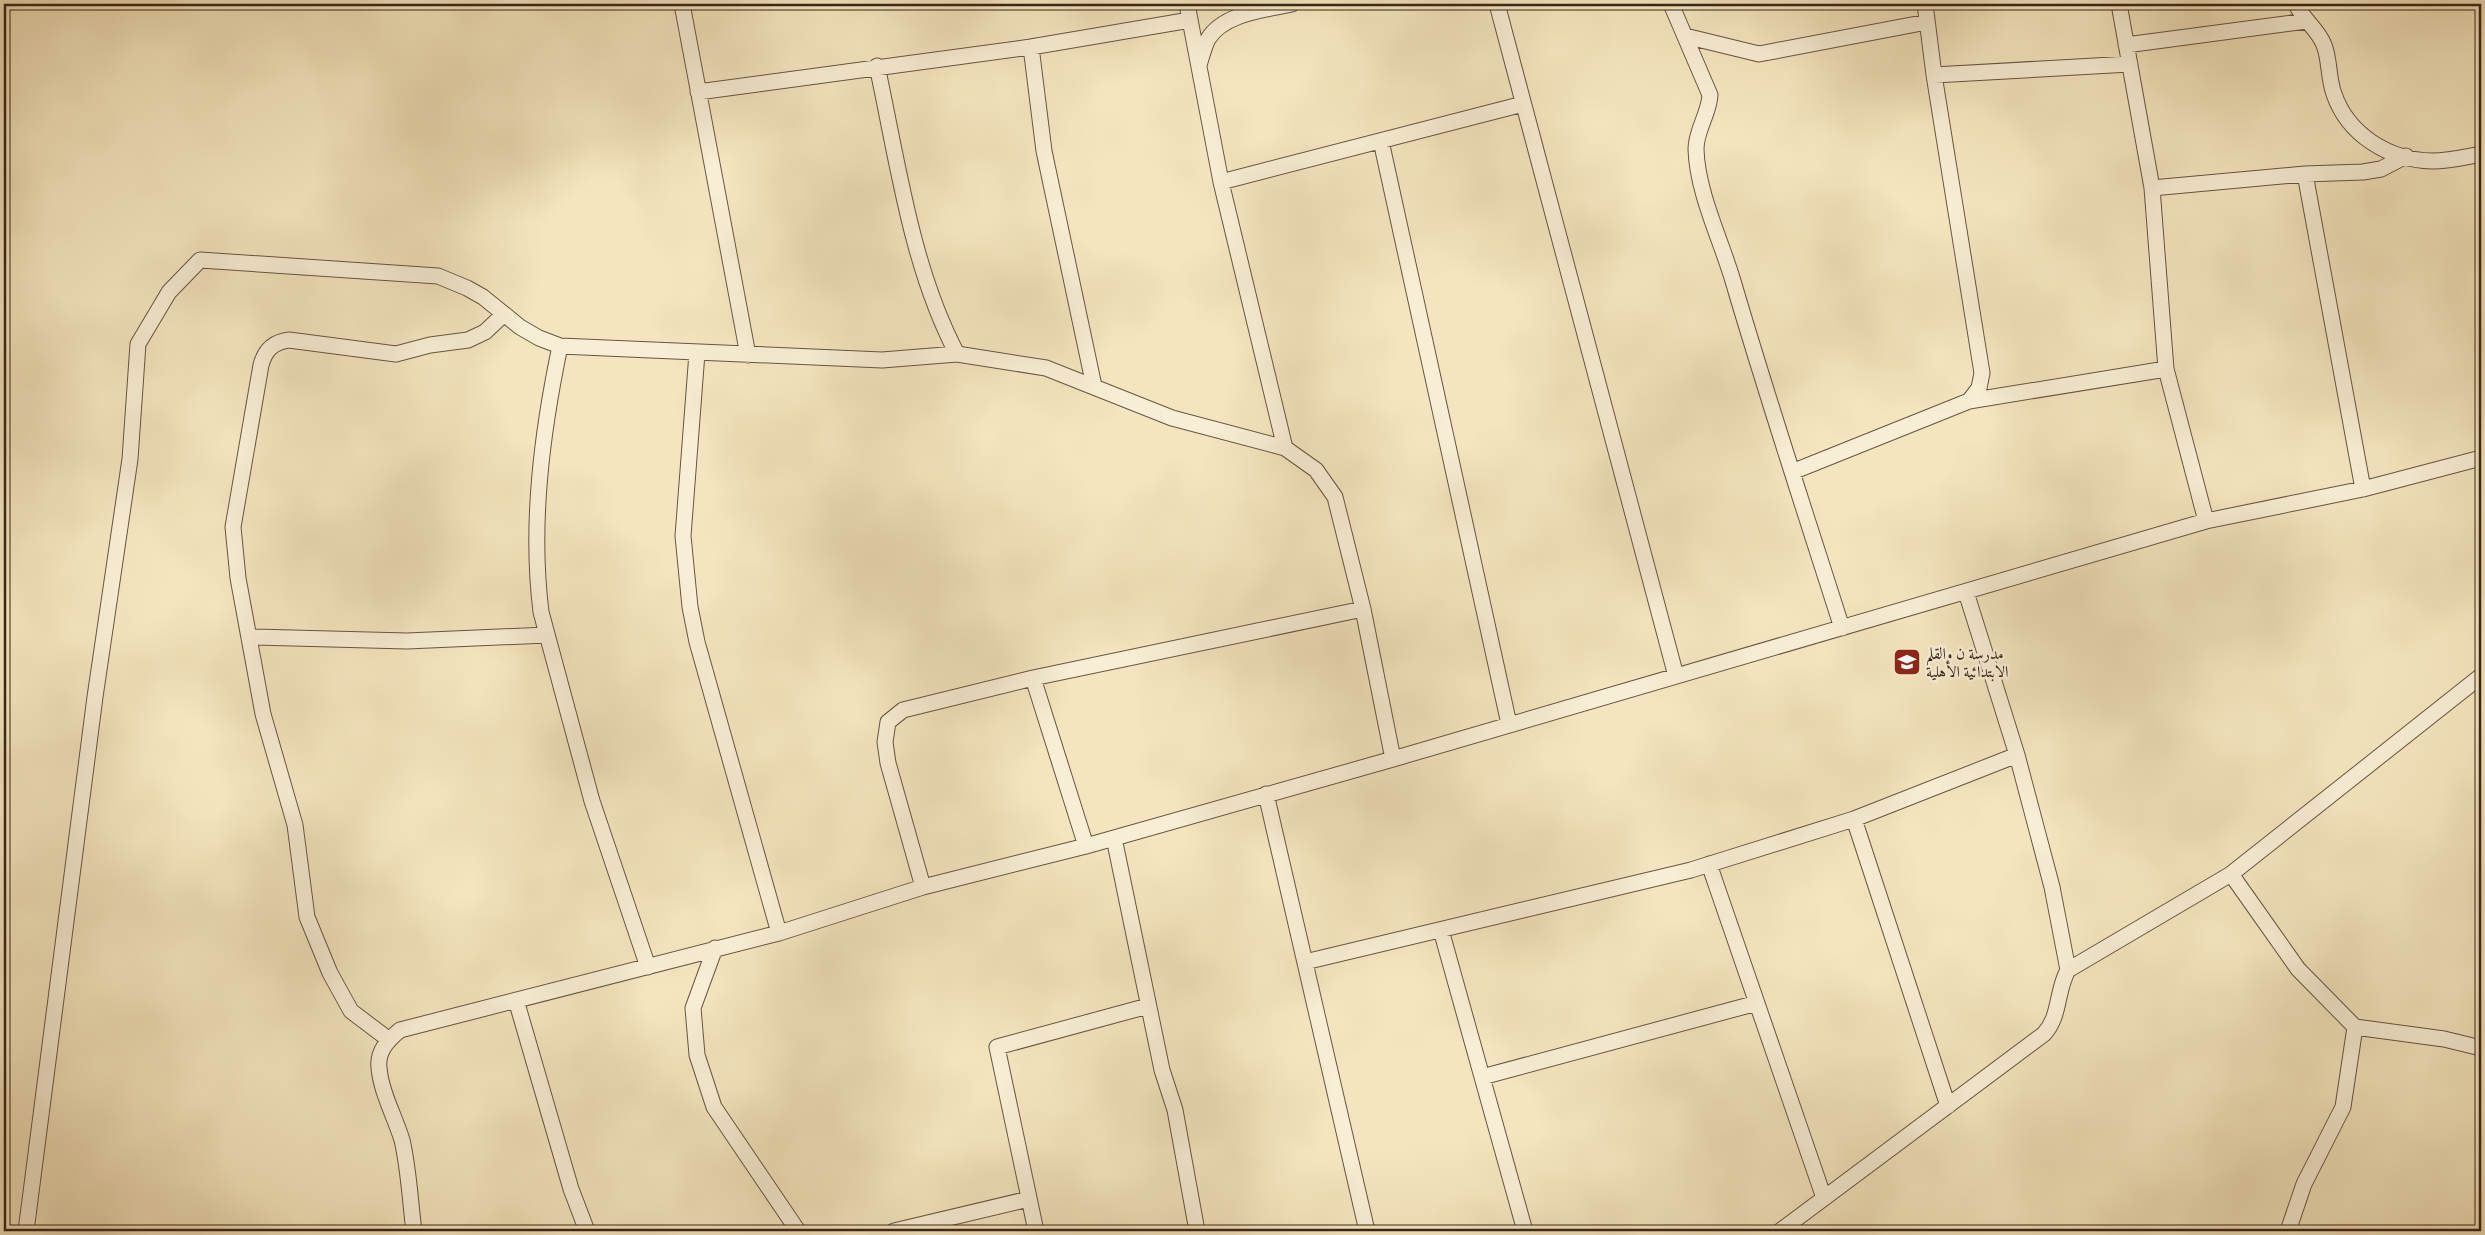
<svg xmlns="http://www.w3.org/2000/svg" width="2485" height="1235" font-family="'IM FELL French Canon',Amiri,serif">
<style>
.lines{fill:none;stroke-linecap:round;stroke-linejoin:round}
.street-casing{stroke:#675542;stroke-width:17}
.street{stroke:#f8eed5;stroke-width:15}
.labels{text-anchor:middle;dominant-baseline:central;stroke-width:5;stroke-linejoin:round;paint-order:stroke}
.poi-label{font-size:16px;fill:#382519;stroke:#f8eed5;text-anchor:start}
</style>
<rect width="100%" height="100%" fill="#f4e5be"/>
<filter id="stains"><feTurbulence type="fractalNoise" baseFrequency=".004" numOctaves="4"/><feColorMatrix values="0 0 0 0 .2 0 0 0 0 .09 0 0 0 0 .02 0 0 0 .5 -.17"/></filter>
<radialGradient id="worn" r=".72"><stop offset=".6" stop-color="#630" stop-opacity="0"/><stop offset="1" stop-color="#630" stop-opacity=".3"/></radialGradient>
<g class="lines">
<g class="street-casing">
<path id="street" d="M682,4l66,351
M1187,4l34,178 64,266
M1497,4l179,672
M1671,4l39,91c-1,19 -14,35 -14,54 1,43 25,91 37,132 34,116 72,231 109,347
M2119,4l33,184 14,181 40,152
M2296,4c7,16 22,25 28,41 6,15 4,33 10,49 14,41 55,66 98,67 17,0 33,-4 49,-7
M1685,36l74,18 168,-32
M2126,45l181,-24
M1031,47l13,104 50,235
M1199,65c3,-9 5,-18 9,-26 16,-26 57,-29 84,-35
M877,66c21,97 34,200 80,288
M1934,75l196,-11
M698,92l333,-45 159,-27
M1381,141l128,583
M2305,174l58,315
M1221,182l302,-78
M2152,188l153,-14 58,-2 18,-3 25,-13
M560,346c-18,86 -30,178 -19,266l51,189 56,166
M697,353l-14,183 7,71 7,35 82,291
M1969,401l197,-32
M1792,472l177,-71 10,-13 3,-15 -48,-298 -9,-71
M1966,592l51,163 35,132 16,83
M250,637l157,4 140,-6
M1033,678l53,168
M1266,794l101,437
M1854,819l94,287
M1114,838l48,232 13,40 22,121
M1709,864l115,334
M2231,874l250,-198
M923,887l-35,-124 -3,-21 3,-20 15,-12 130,-32 330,-69
M1441,930l84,301
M715,948l-22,60 4,47 17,52 84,124
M1305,962l386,-92 163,-51 163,-64
M516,1000l55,189 16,42
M388,1039l-37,-28 -21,-38 -23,-56 -12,-92 -32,-111 -25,-136 -5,-51 28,-162c4,-15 12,-23 28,-25l107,14 34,-9 38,-5 17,-8 18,-17
M1482,1077l275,-74
M26,1231l69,-534 35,-238 8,-115 31,-52 31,-32 238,16 29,12 16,9 37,30 19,11 21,8 322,14 75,-6 89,14 126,50 113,30 31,22 19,27 28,112 30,150
M414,1231c-4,-30 -5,-61 -12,-91 -7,-23 -21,-48 -23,-72 -2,-17 9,-28 21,-38l379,-97 144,-46 163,-41 307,-87 813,-238 157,-32 118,-31
M894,1231l135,-32
M1036,1231l-39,-184 151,-41
M1780,1231l264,-197c17,-19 12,-43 24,-64l163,-96 67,95 57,58 89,12 37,9
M2288,1231l16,-47 39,-77 12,-80"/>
</g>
<use href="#street" class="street"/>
</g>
<defs>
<g id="school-square" transform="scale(1.4375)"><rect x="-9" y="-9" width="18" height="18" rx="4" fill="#8f2418" stroke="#f8eed5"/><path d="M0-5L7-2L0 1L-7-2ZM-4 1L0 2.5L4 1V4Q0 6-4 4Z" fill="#fff"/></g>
</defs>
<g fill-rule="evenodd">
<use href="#school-square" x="1907" y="662"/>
</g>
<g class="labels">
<g class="poi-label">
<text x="1926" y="653">مدرسة ن والقلم<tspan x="1926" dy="18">الابتدائية الأهلية</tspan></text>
</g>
</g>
<rect width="2485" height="1235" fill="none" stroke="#f4e5be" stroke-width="20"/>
<rect x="5" y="5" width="2475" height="1225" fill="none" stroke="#382519" stroke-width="2.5"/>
<rect x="10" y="10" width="2465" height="1215" fill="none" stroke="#382519"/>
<rect width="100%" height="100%" filter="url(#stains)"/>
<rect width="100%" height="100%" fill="url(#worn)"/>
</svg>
